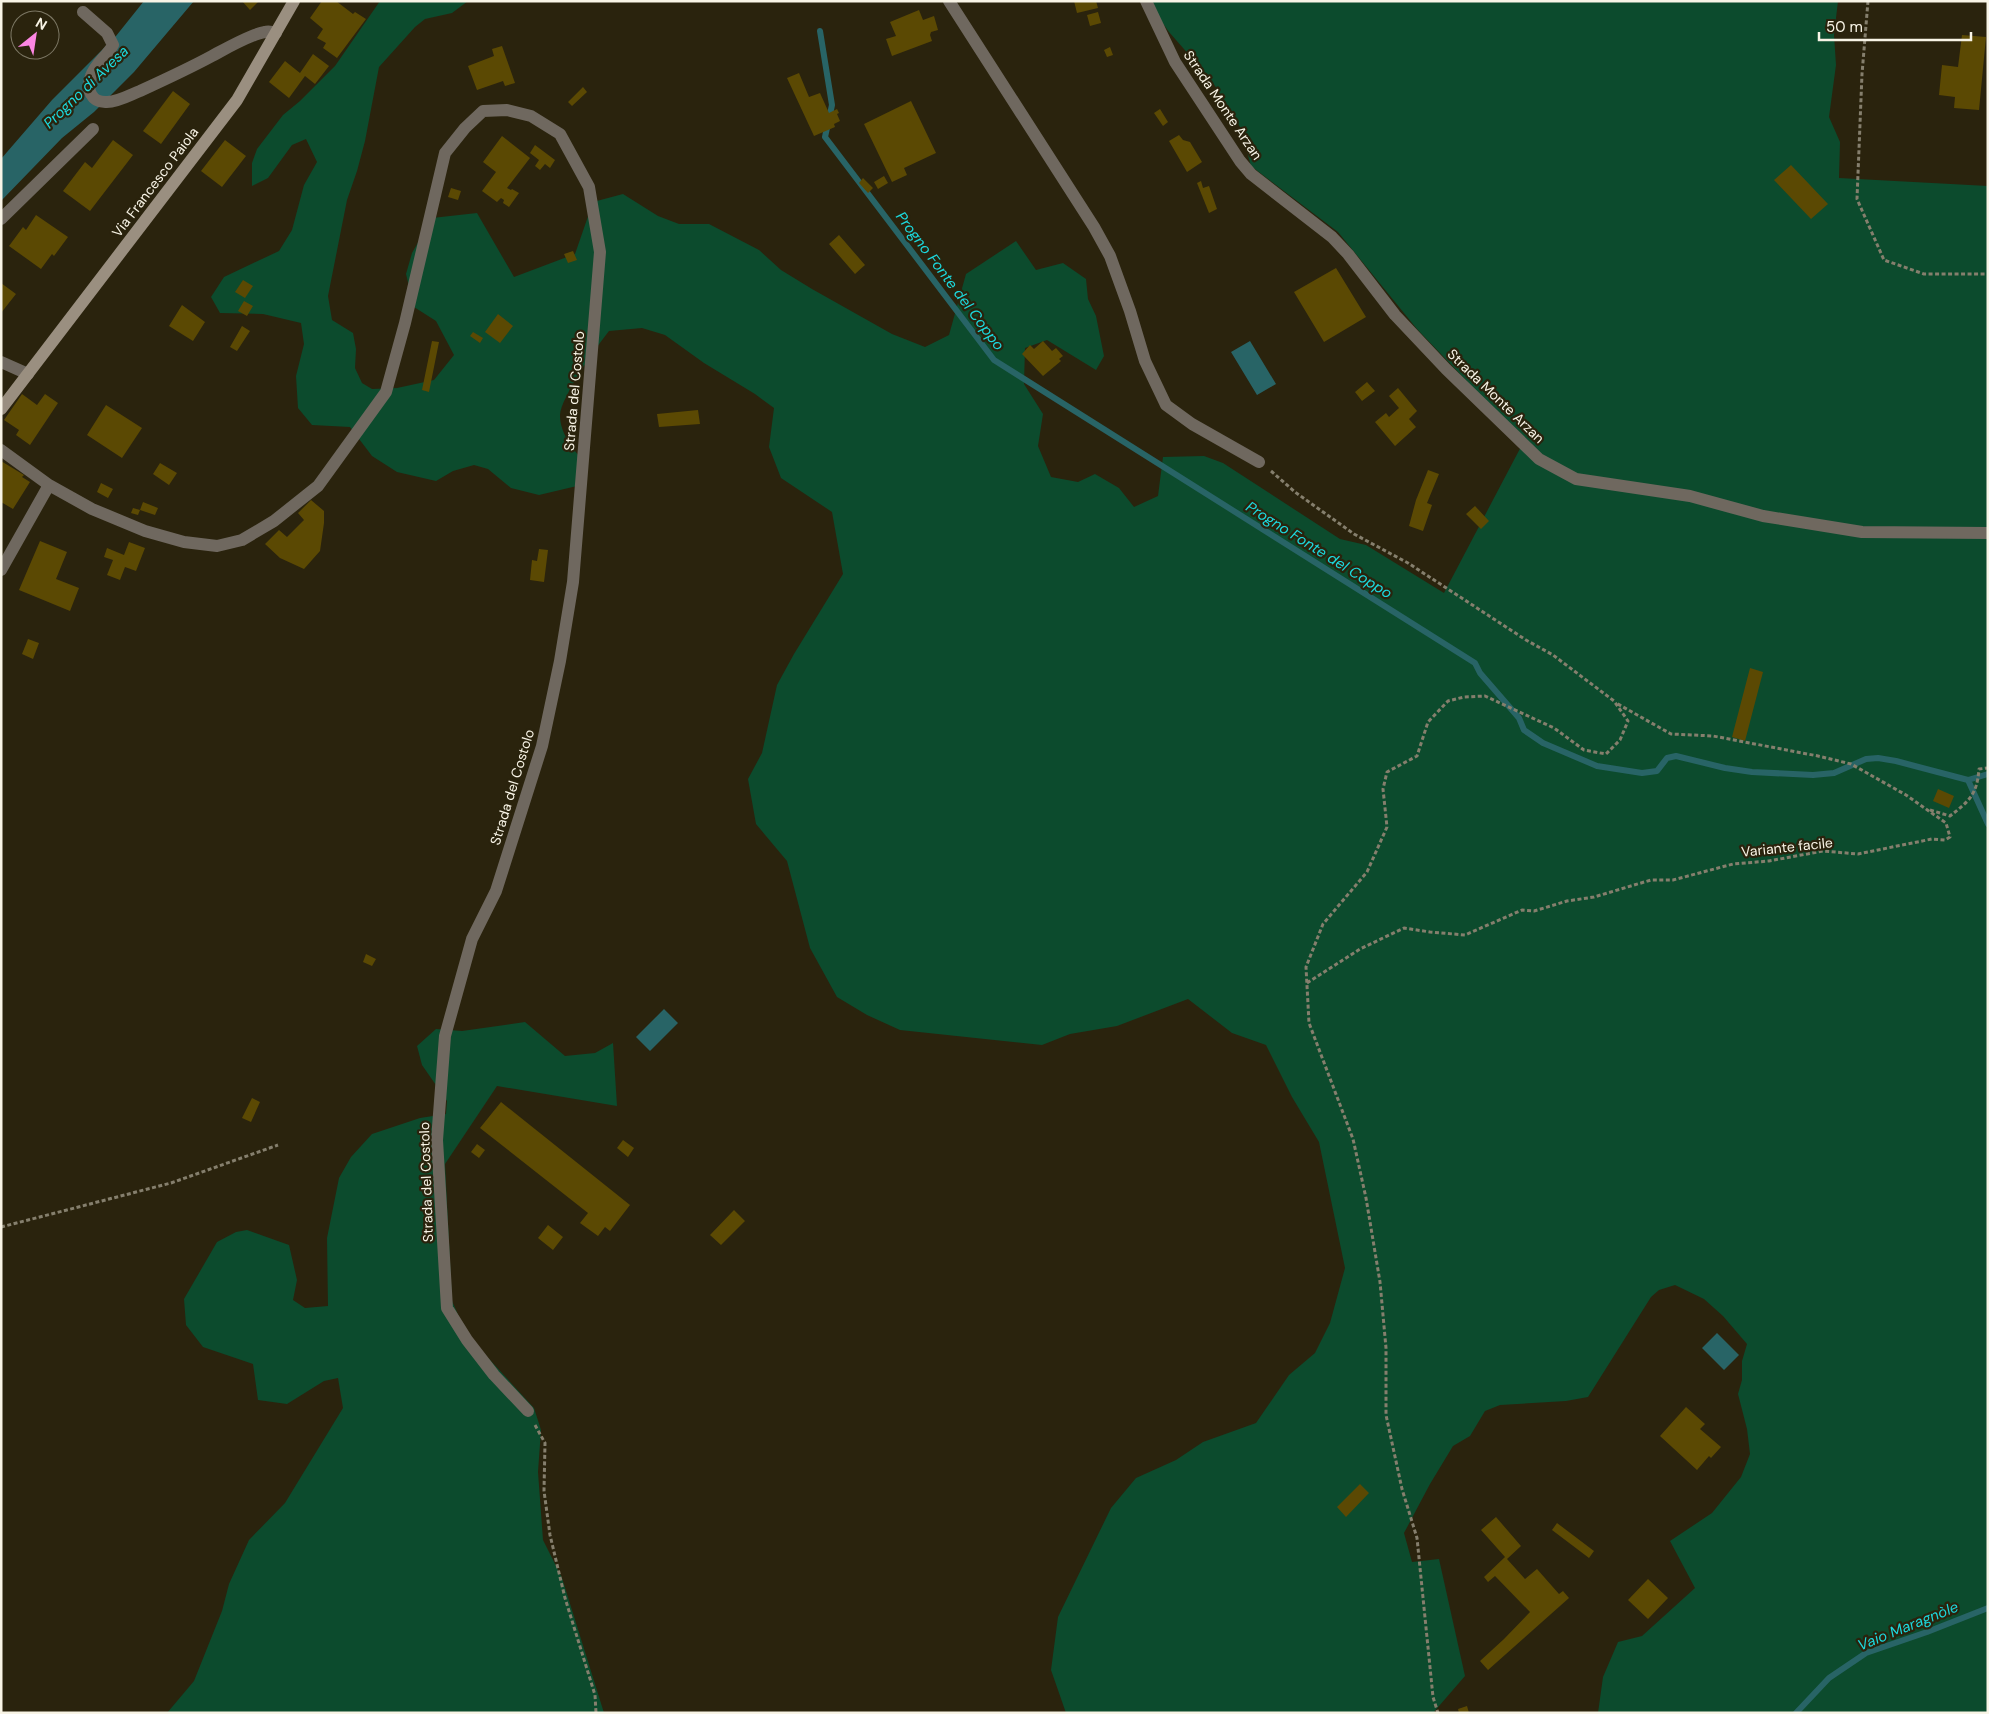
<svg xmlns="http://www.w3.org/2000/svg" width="1989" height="1714" font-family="'DM Sans',sans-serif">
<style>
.green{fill:#0c4b2d}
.water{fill:#286466}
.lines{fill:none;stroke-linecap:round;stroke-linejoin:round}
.stream{stroke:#286466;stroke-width:6}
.building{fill:#5b4903}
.path{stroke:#857f6d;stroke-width:3;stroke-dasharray:4 2.5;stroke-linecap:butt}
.street{stroke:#6f685f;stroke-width:12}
.secondary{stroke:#9a8f80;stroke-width:12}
.labels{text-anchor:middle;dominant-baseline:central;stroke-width:4.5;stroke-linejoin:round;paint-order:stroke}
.street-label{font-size:14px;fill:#f8f4e6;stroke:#2a230d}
.water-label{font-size:15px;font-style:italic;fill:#1cd8dd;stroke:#2a230d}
</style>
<rect width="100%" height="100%" fill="#2a230d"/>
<path class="green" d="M380,1h88l-16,12 -27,6 -10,8 -36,40 -14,74 -8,30 -10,29 -19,96 4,24 21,13 3,16 -1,19 7,15 10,6 25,-1 37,-8 20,-25 -18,-34 -22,-14 -8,-33 6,-21 20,-35 45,-5 37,64 61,-23 18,-52 30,-8 35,22 21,8h30l50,26 22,20 31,19 80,45 33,13 24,-12 17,-61 50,-33 20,29 27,-7 23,16 2,20 8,17 8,40 -8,14 -49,-30 -22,8 -1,36 19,30 -5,32 13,31 27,5 17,-8 24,14 15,19 24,-11 5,-39 41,-1 19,7 117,76 26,6 78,48 80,-152 -107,-112 -79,-97 -87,-66 -11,-39 -28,-46 -43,-49 -22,-31h691l-4,34 2,30 -7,52 11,25 -1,36 149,8v1527h-390l5,-36 15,-35 24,-6 53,-48 -25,-47 42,-28 29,-36 9,-23 -3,-25 -9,-35 4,-14v-19l5,-17 -24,-28 -19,-17 -29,-14 -16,5 -8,7 -63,100 -22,4 -66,4 -15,6 -15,25 -17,10 -23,38 -26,49 8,29 27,-3 26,117 -32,37h-367l-15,-43 7,-53 53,-109 25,-30 40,-18 27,-18 53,-19 33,-48 26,-22 15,-30 15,-55 -26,-126 -27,-45 -26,-52 -34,-12 -44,-34 -71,27 -47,8 -28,11 -142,-15 -33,-15 -30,-18 -27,-49 -23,-87 -31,-37 -8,-45 14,-26 15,-68 17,-31 49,-80 -11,-62 -51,-34 -12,-31 5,-39 -19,-14 -51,-31 -39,-28 -23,-7 -33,3c-12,15 -48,66 -49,84 0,19 13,34 25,48l-8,23 -38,9 -28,-7 -23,-19 -14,-4 -21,6 -17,10 -39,-9 -25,-16 -22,-29 -38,-2 -14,-17 -2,-32 8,-32 -3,-21 -38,-9 -43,-1 -9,-16 13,-20 55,-26 13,-21 12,-45 13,-23 -11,-23 -14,6 -24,33 -16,8v-23l5,-14 26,-34 17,-14 35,-35z
M525,1022l40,34 30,-3 18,-10 4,63 -120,-20 -52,78 7,137 15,34 67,73 7,22 -3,42 5,68 19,38 42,135h-437l27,-32 28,-70 7,-27 20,-44 36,-37 58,-95 -5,-30 -14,3 -37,23 -29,-4 -5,-36 -50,-17 -17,-22 -2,-26 33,-57 19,-10 11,-2 42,15 8,35 -4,20 12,8 23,-2 -1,-68 12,-60 12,-21 21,-23 48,-16 26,-4 1,-13 -25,-36 -5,-19 19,-17 26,2z"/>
<path class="water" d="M144,1h50l-60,71 -40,40 -32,26 -61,63v-42l51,-59 64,-64z
M1250,341l26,43 -19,11 -26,-43z
M664,1009l14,14 -28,28 -14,-14z
M1717,1333l22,22 -15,15 -22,-22z"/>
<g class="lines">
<path class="stream" d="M820,31l12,74 -7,32 169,223 481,303 5,10 39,45 5,12 19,13 54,23 45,7 15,-2 10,-13 9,-2 49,12 27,4 61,3 21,-2 32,-14 12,-1 18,3 72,19 20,-6
M1968,780l20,44
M1796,1713l33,-35 37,-25 61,-21 61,-24"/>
</g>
<path class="building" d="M242,1h17l-9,9z
M322,1h14l17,13 2,-2 11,7 -29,39 -14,-10 3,-5 -9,-5 6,-9 -13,-11z
M1074,1h22l2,7 -21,5z
M919,10l4,10 11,-4 4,14 -7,2 -1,3 2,6 -40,15 -6,-17 10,-3 -6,-14z
M1098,12l3,11 -11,3 -3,-11z
M1962,35l24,2 -7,73 -25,-2 1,-11 -16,-2 3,-30 16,2z
M502,46l13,37 -10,3 -2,-5 -26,9 -9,-24 26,-10 -2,-7z
M1110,47l3,8 -6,2 -3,-7z
M313,54l16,12 -14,18 -10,-8 -16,22 -20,-16 16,-21 15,12z
M799,73l10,24 11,-4 9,20 8,-4 2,4 -2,1 3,7 -6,3 1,3 -21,9 -27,-58z
M583,87l4,5 -15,14 -4,-4z
M173,91l17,13 -29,40 -18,-13z
M911,101l25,52 -32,15 3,7 -15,7 -28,-58z
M1160,109l8,13 -5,4 -9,-13z
M1179,135l4,5 7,2 12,20 -15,10 -18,-31z
M502,136l28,22 -23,30 4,2 1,-1 7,4 -10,14 -6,-4 1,-3 -3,-2 -4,4 -15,-11 14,-19 -13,-10z
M113,140l20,15 -43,56 -27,-20 22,-29 7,6z
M225,140l21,16 -24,31 -21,-16z
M535,145l20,15 -5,8 -5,-4 -5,6 -5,-4 4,-6 -9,-7z
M1791,165l37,39 -17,15 -37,-39z
M884,176l4,7 -10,6 -4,-7z
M863,178l10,10 -5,5 -9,-10z
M1201,181l2,7 6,-2 8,23 -8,4 -12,-30z
M451,188l10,3 -3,9 -10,-3z
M36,215l32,22 -14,19 -2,-2 -11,15 -32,-23 14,-19 3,3z
M839,235l26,30 -10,9 -26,-30z
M573,251l4,9 -9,3 -4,-9z
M1336,268l30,49 -42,25 -30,-50z
M243,280l10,6 -8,12 -10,-6z
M1,283l15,11 -15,19z
M244,301l9,5 -6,10 -9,-5z
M182,305l23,17 -12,19 -24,-15z
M498,314l15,12 -13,17 -15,-11z
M242,326l8,5 -13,20 -7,-4z
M473,332l10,6 -3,5 -10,-7z
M432,341l7,1 -10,50 -7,-2z
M1043,341l9,10 4,-3 7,8 -4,3 2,2 -18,15 -21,-22 8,-9 4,4z
M1367,382l8,9 -13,10 -7,-9z
M1398,388l19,23 -8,8 7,8 -21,19 -20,-24 11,-9 3,4 10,-9 -10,-12z
M22,394l15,11 8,-11 13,9 -28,42 -14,-10 3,-5 -15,-10z
M106,405l36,23 -20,30 -35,-23z
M698,410l2,14 -41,3 -2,-13z
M1,461l23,14 -2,2 8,5 -17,27 -12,-7z
M160,463l17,10 -8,12 -16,-11z
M1428,470l11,4 -12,29 5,2 -9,26 -14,-5 7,-26z
M101,483l12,6 -5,9 -11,-6z
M311,500l13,11v12l-4,28 -16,18 -24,-11 -15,-14 14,-14 8,7 17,-17 -6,-7z
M143,502l15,6 -3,7 -15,-5 -2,5 -7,-2 2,-5 7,2z
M1475,506l14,15 -8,8 -15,-15z
M40,541l27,11 -11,27 23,9 -9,23 -51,-21z
M129,542l16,6 -9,23 -11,-4 -5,13 -13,-5 6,-15 -9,-3 3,-9 17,7z
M539,549l9,1 -4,32 -14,-2 2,-20 5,1z
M28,639l11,4 -6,16 -11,-5z
M1750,668l13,4 -18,69 -13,-4z
M1938,789l16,7 -5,12 -16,-7z
M366,954l10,5 -4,7 -9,-4z
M252,1098l8,4 -9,20 -9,-4z
M501,1102l129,103 -20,26 -5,-4 -7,9 -18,-13 8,-10 -108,-85z
M623,1140l11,8 -6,9 -11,-9z
M477,1144l8,6 -6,8 -8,-6z
M734,1210l11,11 -24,24 -11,-10z
M548,1225l15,12 -10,13 -15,-12z
M1686,1407l19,17 -5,5 21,18 -10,11 -2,-2 -12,14 -37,-34z
M1360,1484l9,9 -23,24 -9,-10z
M1496,1517l25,29 -14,13 18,20 12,-10 22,25 4,-3 6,7 -81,72 -8,-9 24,-22 26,-27 -35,-36 -7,6 -4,-5 21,-20 -24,-27z
M1557,1523l37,28 -5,7 -37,-28z
M1648,1579l20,19 -20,21 -20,-19z
M1467,1706l2,7h-10l-1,-4z"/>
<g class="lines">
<path class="path" d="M1868,1l-6,73 -5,125 27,61 40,14h64
M1271,471l24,21 59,42 54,29 118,77 27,15 61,46 14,20 -8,19 -14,14 -22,-4 -30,-22 -69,-32 -21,1 -16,4 -20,21 -11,34 -30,16 -4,17 4,38 -20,45 -44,52 -17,43 3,56 44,116 13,59 14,84 6,66v67l16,74 15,49 16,159 5,16
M1930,810l20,6c19,-15 27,-21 29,-47l9,-1
M1307,983l53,-34 44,-21 26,4 35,3 57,-25 12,1 33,-10 27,-4 57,-17h22l60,-16 36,-3 54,-10 35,3 74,-15 13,1 5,-3 -4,-14 -40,-28 -55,-31 -33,-8 -105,-20 -42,-2 -55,-31
M1,1227l170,-44 107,-38
M535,1425l10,18 -1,48 6,44 15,63 30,97 1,18"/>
<path class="street" d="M949,1l145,226 16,29 20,55 15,50 21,44 26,19 67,38
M1146,1l29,61 65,99 11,13 81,63 16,17 47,61 51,54 93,90 37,20 114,17 73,20 99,16 126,1
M83,12l24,21 6,12c-6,11 -18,19 -22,31 -5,13 0,27 16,26 11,0 23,-7 33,-11 24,-11 48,-22 72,-35 13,-7 39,-22 53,-24 3,-1 8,0 11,1
M1,219l92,-90
M1,362l27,12
M1,450l48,35 43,24 53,22 39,11 33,4 25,-6 32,-19 44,-35 68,-94 19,-69 40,-170 20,-25 18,-17 24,-1 24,6 29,18 29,53 11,65 -27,330 -13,79 -18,85 -46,145 -24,48 -27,97 -8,104 10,168 20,32 27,35 34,36
M1,570l48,-85"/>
<path class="secondary" d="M1,409l236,-309 57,-99"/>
</g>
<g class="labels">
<g class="street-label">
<text transform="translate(1223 105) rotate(56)">Strada Monte Arzan</text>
<text transform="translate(155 182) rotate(-53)">Via Francesco Paiola</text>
<text transform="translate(574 391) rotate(-85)">Strada del Costolo</text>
<text transform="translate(1496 396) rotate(44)">Strada Monte Arzan</text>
<text transform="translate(512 787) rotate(-73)">Strada del Costolo</text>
<text transform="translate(1787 847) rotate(-6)">Variante facile</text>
<text transform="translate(426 1182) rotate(-92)">Strada del Costolo</text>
</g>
<g class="water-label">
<text transform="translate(86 87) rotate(-44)">Progno di Avesa</text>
<text transform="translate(950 281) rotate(53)">Progno Fonte del Coppo</text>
<text transform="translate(1319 550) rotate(32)">Progno Fonte del Coppo</text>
<text transform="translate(1908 1626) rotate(-22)">Vaio Maragnòle</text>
</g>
</g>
<rect width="1989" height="1714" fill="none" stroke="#f8f4e6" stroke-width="5"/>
<g transform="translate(35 35) rotate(30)"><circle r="24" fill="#2a230d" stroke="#7c7764"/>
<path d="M0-4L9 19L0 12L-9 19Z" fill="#fc86e3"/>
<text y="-8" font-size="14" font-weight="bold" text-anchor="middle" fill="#f8f4e6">N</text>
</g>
<path d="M1819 32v8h152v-8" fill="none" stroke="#f8f4e6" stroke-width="2.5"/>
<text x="1826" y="32" font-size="15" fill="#f8f4e6" stroke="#2a230d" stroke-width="4" paint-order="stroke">50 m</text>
</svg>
